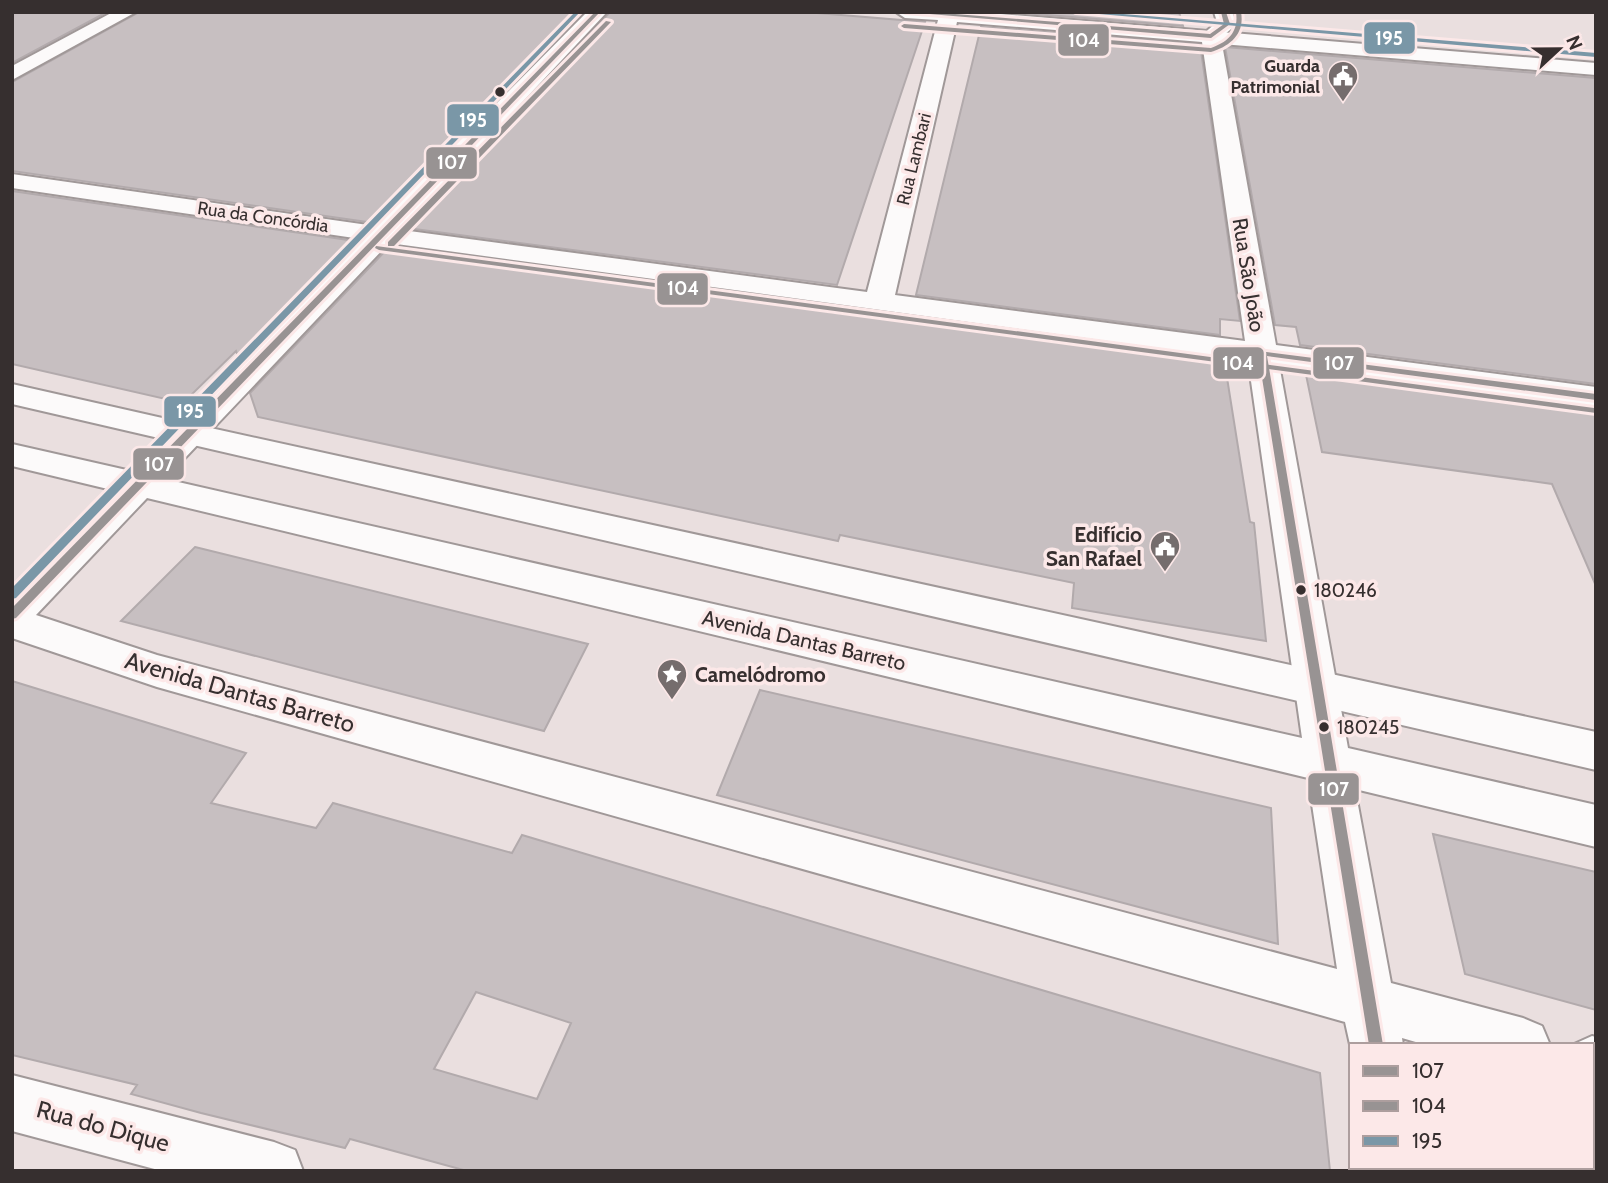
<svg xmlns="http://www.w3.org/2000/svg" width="1608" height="1183" font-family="Cabin,sans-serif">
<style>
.building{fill:#c7bfc1;stroke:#b2aaac;stroke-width:2;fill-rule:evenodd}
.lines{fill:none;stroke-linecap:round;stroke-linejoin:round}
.street-casing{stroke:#a09898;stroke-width:4}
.secondary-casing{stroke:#a09898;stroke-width:4}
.street{fill:#fcfafa;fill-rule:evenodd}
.secondary{fill:#fcfafa;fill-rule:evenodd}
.bus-1-casing{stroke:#fce8e8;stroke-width:6}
.bus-2-casing{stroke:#fce8e8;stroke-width:6}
.bus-3-casing{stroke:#fce8e8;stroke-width:6}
.bus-1{fill:#989393;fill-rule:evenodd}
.bus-2{fill:#989393;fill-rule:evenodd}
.bus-3{fill:#7a97a7;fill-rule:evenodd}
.bus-dot{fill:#362f2f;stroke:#fce8e8;stroke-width:2.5}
.labels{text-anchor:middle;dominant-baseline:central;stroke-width:7;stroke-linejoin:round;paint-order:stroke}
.far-poi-label{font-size:18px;font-weight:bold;fill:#362f2f;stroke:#fce8e8;text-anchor:end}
.far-street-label{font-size:18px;fill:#362f2f;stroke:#fce8e8}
.bus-label{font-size:19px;fill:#362f2f;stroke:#fce8e8;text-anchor:start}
.street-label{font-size:21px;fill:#362f2f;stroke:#fce8e8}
.poi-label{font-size:21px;font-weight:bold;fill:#362f2f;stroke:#fce8e8;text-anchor:end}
.near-street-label{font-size:24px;fill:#362f2f;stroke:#fce8e8}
.line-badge{stroke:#fce8e8;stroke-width:2.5}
.badge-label{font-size:19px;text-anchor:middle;font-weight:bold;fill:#fff}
</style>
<rect width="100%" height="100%" fill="#eadfdf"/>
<path class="building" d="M12,12h95l-95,51z
M139,12h444l-209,211 -362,-52v-89z
M610,12h195l120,10 -88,263 -430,-57z
M1011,12h168l4,14z
M981,27l219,17 40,277 -20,-2v16l-304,-40z
M1225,47l371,31v306l-296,-39 -4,-18 -21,-2z
M12,191l343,50 -116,118 -3,-8 -53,52 -171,-39z
M390,246l440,60 -2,6 82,9 1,-4 313,42 26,163 4,1 12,118 -194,-33 2,-25 -234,-48 -2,6 -580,-124 -8,-24z
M1305,370l291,40v176l-44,-102 -230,-32z
M195,547l393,97 -44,87 -423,-110z
M12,681l234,72 -35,50 105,25 17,-25 179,50 10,-18 798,238 10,98h-863l-117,-32 -5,9 -144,-35 -70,-19 6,-9 -125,-30zM476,992l95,31 -34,76 -103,-30z
M760,690l511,118 7,136 -561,-149z
M1433,834l163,38v138l-131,-36z"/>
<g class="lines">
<g class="street-casing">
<path id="street" d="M1214,12h18l5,12 -19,16 -7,2 -10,-6 16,-14z
M188,423l1408,309v38l-1420,-329 -5,-7 5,-7z
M12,1075l262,67 21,8 8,21h-141l-150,-40z"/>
</g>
<g class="secondary-casing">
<path id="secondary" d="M113,12h23l-124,68v-14z
M587,12h20l-205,218 465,62 71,-272 -33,-2 -9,-6h80l620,51v12l-374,-31 54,301 320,42v20l-317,-43 69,384 248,57v42l-241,-58 36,194 132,35 19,8 8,19h-124l-24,-7 1,7h-52v4l-6,-27 -1188,-335 -145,-49v-48l100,-100 -100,-24v-22l119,27 32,-32 -151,-35v-20l168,38 181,-183 -349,-51v-14l363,52zM957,22l245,20 43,299 -350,-46zM389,243l859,117 54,378 -1137,-259zM147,498l1161,280 29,191 -1180,-314 -121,-40z
M1592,1036l4,1v54l-4,-1v-45h-20z
M1363,1167h58l1,4h-58z"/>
</g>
<use href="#street" class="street"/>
<use href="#secondary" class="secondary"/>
<g class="bus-1-casing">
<path id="bus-1" d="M595,12h5l-584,606 -4,1v-11z
M906,12h24l280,22 14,-10 -3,-12h5l4,12 -19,14z
M1259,351l337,43v6l-329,-44 116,689h-14l-111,-692z"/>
</g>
<g class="bus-2-casing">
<path id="bus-2" d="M1236,12h5c4,22 -11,34 -30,40l-307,-24 -3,-2 3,-2 307,24c17,-6 28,-16 25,-36z
M606,21l5,1 -217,224h-6v-4z
M376,246l1218,162 2,1v4l-1217,-163 -4,-2z"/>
</g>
<g class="bus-3-casing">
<path id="bus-3" d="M575,12h5l-564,586 -4,1v-11z
M1076,12h23l497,41v4z"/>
</g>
<use href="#bus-1" class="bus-1"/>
<use href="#bus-2" class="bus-2"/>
<use href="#bus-3" class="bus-3"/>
</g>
<defs>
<g id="civic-pin" transform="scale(1.575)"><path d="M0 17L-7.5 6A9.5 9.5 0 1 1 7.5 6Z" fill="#756d6d" stroke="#fce8e8"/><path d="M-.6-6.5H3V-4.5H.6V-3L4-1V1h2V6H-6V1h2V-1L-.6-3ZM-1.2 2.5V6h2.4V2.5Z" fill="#fff"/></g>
<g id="sight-pin" transform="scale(1.575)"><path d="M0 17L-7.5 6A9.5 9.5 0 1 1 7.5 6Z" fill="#756d6d" stroke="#fce8e8"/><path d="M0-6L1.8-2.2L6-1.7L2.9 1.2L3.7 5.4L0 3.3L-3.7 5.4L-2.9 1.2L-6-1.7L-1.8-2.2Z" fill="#fff"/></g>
</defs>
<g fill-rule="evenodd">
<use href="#civic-pin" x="1343" y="76"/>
<use href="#civic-pin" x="1165" y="546"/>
<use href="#sight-pin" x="672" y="674"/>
</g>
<g class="bus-dot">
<circle cx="500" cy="92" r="6"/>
<circle cx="1301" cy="590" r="6"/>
<circle cx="1324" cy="727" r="6"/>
</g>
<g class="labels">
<g class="far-poi-label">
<text x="1320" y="66">Guarda<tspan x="1320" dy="21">Patrimonial</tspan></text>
</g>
<g class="far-street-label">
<text transform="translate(914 159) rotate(-76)">Rua Lambari</text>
<text transform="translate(263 217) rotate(8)">Rua da Concórdia</text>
</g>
<g class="bus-label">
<text x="1314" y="590">180246</text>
<text x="1337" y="727">180245</text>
</g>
<g class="street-label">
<text transform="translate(1249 275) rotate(81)">Rua São João</text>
<text transform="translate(804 640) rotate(13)">Avenida Dantas Barreto</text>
</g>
<g class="poi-label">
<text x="1142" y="534">Edifício<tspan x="1142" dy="24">San Rafael</tspan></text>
<text x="695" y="674" text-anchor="start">Camelódromo</text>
</g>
<g class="near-street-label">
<text transform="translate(240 692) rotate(16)">Avenida Dantas Barreto</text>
<text transform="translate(103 1126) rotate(15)">Rua do Dique</text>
</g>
</g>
<g class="line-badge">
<rect x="1363" y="21" width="53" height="34" rx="7" fill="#7a97a7"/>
<rect x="1057" y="23" width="53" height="34" rx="7" fill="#989393"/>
<rect x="446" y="103" width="54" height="34" rx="7" fill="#7a97a7"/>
<rect x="425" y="146" width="53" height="34" rx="7" fill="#989393"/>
<rect x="656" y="272" width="53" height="34" rx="7" fill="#989393"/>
<rect x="1312" y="346" width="53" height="34" rx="7" fill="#989393"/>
<rect x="1212" y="346" width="53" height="34" rx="7" fill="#989393"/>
<rect x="163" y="395" width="54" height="33" rx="7" fill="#7a97a7"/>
<rect x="132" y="447" width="53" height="34" rx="7" fill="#989393"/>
<rect x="1307" y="772" width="53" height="34" rx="7" fill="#989393"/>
</g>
<g class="badge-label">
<text x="1389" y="45">195</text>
<text x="1084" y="47">104</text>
<text x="473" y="127">195</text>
<text x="452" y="169">107</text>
<text x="683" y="295">104</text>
<text x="1339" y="370">107</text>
<text x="1238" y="370">104</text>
<text x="190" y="418">195</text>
<text x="159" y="471">107</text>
<text x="1334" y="796">107</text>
</g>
<rect width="1608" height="1183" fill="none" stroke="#362f2f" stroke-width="28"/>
<rect x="1349" y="1043" width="245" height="126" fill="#fce8e8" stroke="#ad9e9e" stroke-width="2"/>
<rect x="1363" y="1066" width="35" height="10" fill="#989393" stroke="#ad9e9e" stroke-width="2"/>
<text x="1412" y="1078" font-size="21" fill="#362f2f">107</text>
<rect x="1363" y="1101" width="35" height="10" fill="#989393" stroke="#ad9e9e" stroke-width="2"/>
<text x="1412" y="1113" font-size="21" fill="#362f2f">104</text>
<rect x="1363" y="1136" width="35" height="10" fill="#7a97a7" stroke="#ad9e9e" stroke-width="2"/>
<text x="1412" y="1148" font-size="21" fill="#362f2f">195</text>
<g transform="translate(1559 49) rotate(68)" stroke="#fce8e8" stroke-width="5" paint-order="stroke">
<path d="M0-5L12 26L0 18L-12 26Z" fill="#362f2f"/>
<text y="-10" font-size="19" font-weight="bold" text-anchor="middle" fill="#362f2f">N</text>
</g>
</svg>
